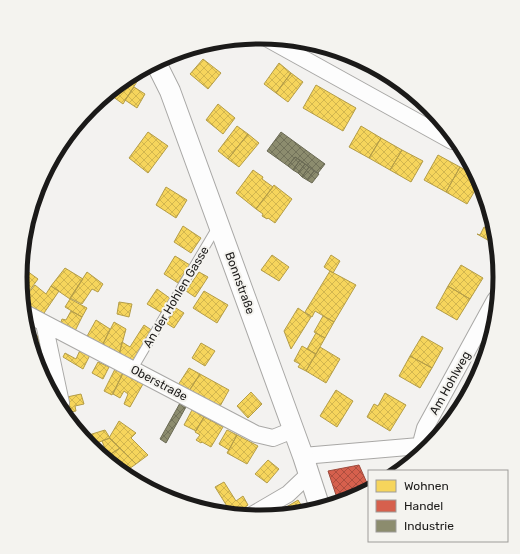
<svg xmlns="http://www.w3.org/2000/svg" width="520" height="554" font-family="Rubik,sans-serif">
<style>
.homes{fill:url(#homes-cross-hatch);stroke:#b49d48}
.shops{fill:url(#shops-cross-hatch);stroke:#9e4b3d}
.industry{fill:url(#industry-cross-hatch);stroke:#6a6a54}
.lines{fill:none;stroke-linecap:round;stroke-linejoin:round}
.service-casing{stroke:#a9a8a6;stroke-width:10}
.minor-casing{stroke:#a9a8a6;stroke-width:18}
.tertiary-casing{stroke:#a9a8a6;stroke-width:22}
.service{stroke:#fdfdfd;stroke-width:8}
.minor{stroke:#fdfdfd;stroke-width:16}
.tertiary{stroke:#fdfdfd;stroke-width:20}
.labels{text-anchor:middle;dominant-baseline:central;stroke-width:4;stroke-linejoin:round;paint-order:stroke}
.street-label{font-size:12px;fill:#1b1a19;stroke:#f4f3ef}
.rim{fill:none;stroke:#1b1a19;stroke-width:5}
</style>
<defs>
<pattern id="homes-cross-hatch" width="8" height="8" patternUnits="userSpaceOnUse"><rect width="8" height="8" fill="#f6d55c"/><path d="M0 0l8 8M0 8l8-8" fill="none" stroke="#d2b64f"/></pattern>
<pattern id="shops-cross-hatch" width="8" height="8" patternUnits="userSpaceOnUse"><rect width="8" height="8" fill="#d6604d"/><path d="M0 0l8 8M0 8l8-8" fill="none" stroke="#ad4e3f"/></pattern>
<pattern id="industry-cross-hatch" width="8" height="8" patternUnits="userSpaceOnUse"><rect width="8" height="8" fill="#8c8c6e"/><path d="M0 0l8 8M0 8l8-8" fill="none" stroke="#72725a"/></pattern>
</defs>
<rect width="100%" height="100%" fill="#f3f2f0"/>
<path class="homes" d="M203,59l18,14 -13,16 -18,-15z
M358,59l20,14 -1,1 -22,-11z
M279,63l12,10 -15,20 -12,-9z
M291,73l12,9 -15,20 -12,-9z
M134,78l4,2 -15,24 -11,-8 3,-5z
M316,85l40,23 -13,23 -40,-23z
M134,87l11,7 -8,14 -12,-8z
M218,104l17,14 -12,16 -17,-14z
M237,126l11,8 -20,25 -10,-8z
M361,126l20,12 -12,20 -20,-11z
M148,132l20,14 -20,27 -19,-15z
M248,134l11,9 -20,24 -11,-8z
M381,138l21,12 -12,20 -21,-12z
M402,150l21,11 -12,21 -21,-12z
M438,155l22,12 -14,25 -22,-12z
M460,167l16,9 4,6 -13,22 -21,-12z
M253,170l10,7 -1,2 11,8 -17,22 -20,-16z
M274,185l18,14 -17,24 -7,-5 -1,1 -5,-3 1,-2 -7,-5z
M166,187l21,13 -11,18 -20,-13z
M489,223l4,20 -16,-9 3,1 4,-8 3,1z
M183,226l18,12 -10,15 -17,-11z
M272,255l17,12 -10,14 -18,-11z
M331,255l9,6 -7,12 -9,-6z
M175,256l15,9 -12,18 -14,-9z
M461,265l22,13 -13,21 -22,-13z
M65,268l18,11 -13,20 -19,-13z
M25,271h2l11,8 -14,19 -4,-21z
M330,271l26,14 -22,37 -19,-11 -3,6 -7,-5z
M87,272l16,12 -5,8 -6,-3 -10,15 -12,-6z
M199,272l9,5 -13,20 -9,-6z
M35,285l11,9 5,-8 8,5 -17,25 -16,-10 -2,-7z
M448,286l22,13 -13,21 -21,-12z
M157,289l14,10 -9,14 -15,-9z
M204,291l24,14 -11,18 -24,-15z
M70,299l17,9 -5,9 -17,-10z
M119,302l13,2 -3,13 -12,-3z
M176,308l8,5 -10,15 -8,-5z
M298,308l13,9 -20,32 -7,-18z
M71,311l11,6 -9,18 -14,-7 3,-9 4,1z
M323,316l11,6 -9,16 -11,-6z
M96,320l14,9 -8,17 -16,-8z
M114,322l12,7 -7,26 -17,-9z
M144,325l9,6 -20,31 -14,-7 3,-13 8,5z
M316,333l9,5 -9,16 -9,-5z
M37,335l11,33 -8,3 -8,-34z
M422,336l21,12 -11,20 -22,-12z
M201,343l14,8 -10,15 -13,-8z
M302,346l14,8 -10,17 -8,-4 2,-3 -6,-3z
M320,347l20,12 -14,24 -20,-12z
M81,348l10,5 -8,16 -20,-12 2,-4 11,6z
M410,356l22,12 -12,20 -21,-12z
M98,362l11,5 -6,12 -11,-6z
M189,368l11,6 -11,17 -11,-6z
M115,369l8,4 -11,22 -8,-4z
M123,373l20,11 -13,23 -6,-3 4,-10 -4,-3 -4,7 -7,-4z
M200,374l29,16 -10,18 -30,-17z
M336,390l17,11 -16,26 -17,-11z
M251,392l11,12 -14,14 -11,-12z
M385,393l21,12 -16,26 -23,-14 7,-13 4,2z
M81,394l3,10 -9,2 1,5 -5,1 -4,-15z
M192,410l12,7 -8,14 -12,-6z
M204,417l19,10 -12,20 -9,-5 -1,1 -5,-3 4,-5 -5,-3z
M119,421l17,12 -5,5 17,17 -12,9 -27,-26z
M105,430l5,8 -16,6 -2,-10z
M227,430l10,5 -8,15 -10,-6z
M92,434l2,10 2,7 -6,-4 -6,-10z
M237,435l21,11 -11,18 -20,-11z
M110,438l10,10 -12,8 -6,-15z
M120,448l16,16 -10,7 -20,-14z
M268,460l11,9 -12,14 -12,-9z
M224,482l12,19 7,-5 5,9 -10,8 -8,-2 -15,-24z
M298,500l5,8 -18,4 -2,-3z"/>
<path class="shops" d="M359,465l8,18 -9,3 3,7 -9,6 -14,2 -10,-30z"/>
<path class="industry" d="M281,132l44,32 -7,9 -23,-16 -7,9 -21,-15z
M295,157l5,3 -7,10 -5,-4z
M300,160l5,4 -7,9 -5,-3z
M305,164l4,3 -7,10 -4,-4z
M309,167l5,4 -7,9 -5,-3z
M314,171l5,3 -7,9 -5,-3z
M180,403l6,4 -20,36 -6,-4z"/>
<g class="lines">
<g class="service-casing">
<path id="service" d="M133,369l84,-142"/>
</g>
<g class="minor-casing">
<path id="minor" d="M268,39l184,102
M27,314l229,120 17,4 20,-8
M44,323l17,80
M422,452l-2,-5 5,-19 70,-128
M303,456l128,-11
M252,515l36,-21 20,-19"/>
</g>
<g class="tertiary-casing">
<path id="tertiary" d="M156,63l14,28 133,365 16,49"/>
</g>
<use href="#service" class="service"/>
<use href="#minor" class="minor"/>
<use href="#tertiary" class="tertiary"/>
</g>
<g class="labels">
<g class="street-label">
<text transform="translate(240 283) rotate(70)">Bonnstraße</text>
<text transform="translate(176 297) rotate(-59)">An der Hohlen Gasse</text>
<text transform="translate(159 383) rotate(28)">Oberstraße</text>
<text transform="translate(450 383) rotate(-61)">Am Hohlweg</text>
</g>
</g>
<path d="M0 0H520V554H0ZM27 277a233 233 0 1 1 466 0a233 233 0 1 1-466 0Z" fill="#f4f3ef" fill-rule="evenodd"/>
<path class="rim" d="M27 277a233 233 0 1 1 466 0a233 233 0 1 1-466 0Z"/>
<rect x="368" y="470" width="140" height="72" fill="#f4f3ef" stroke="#9d9c99"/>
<rect x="376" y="480" width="20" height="12" fill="#f6d55c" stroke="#9d9c99"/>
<text x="404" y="490" font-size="12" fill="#1b1a19">Wohnen</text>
<rect x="376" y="500" width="20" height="12" fill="#d6604d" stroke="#9d9c99"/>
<text x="404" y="510" font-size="12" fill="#1b1a19">Handel</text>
<rect x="376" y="520" width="20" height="12" fill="#8c8c6e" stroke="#9d9c99"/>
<text x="404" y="530" font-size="12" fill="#1b1a19">Industrie</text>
</svg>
